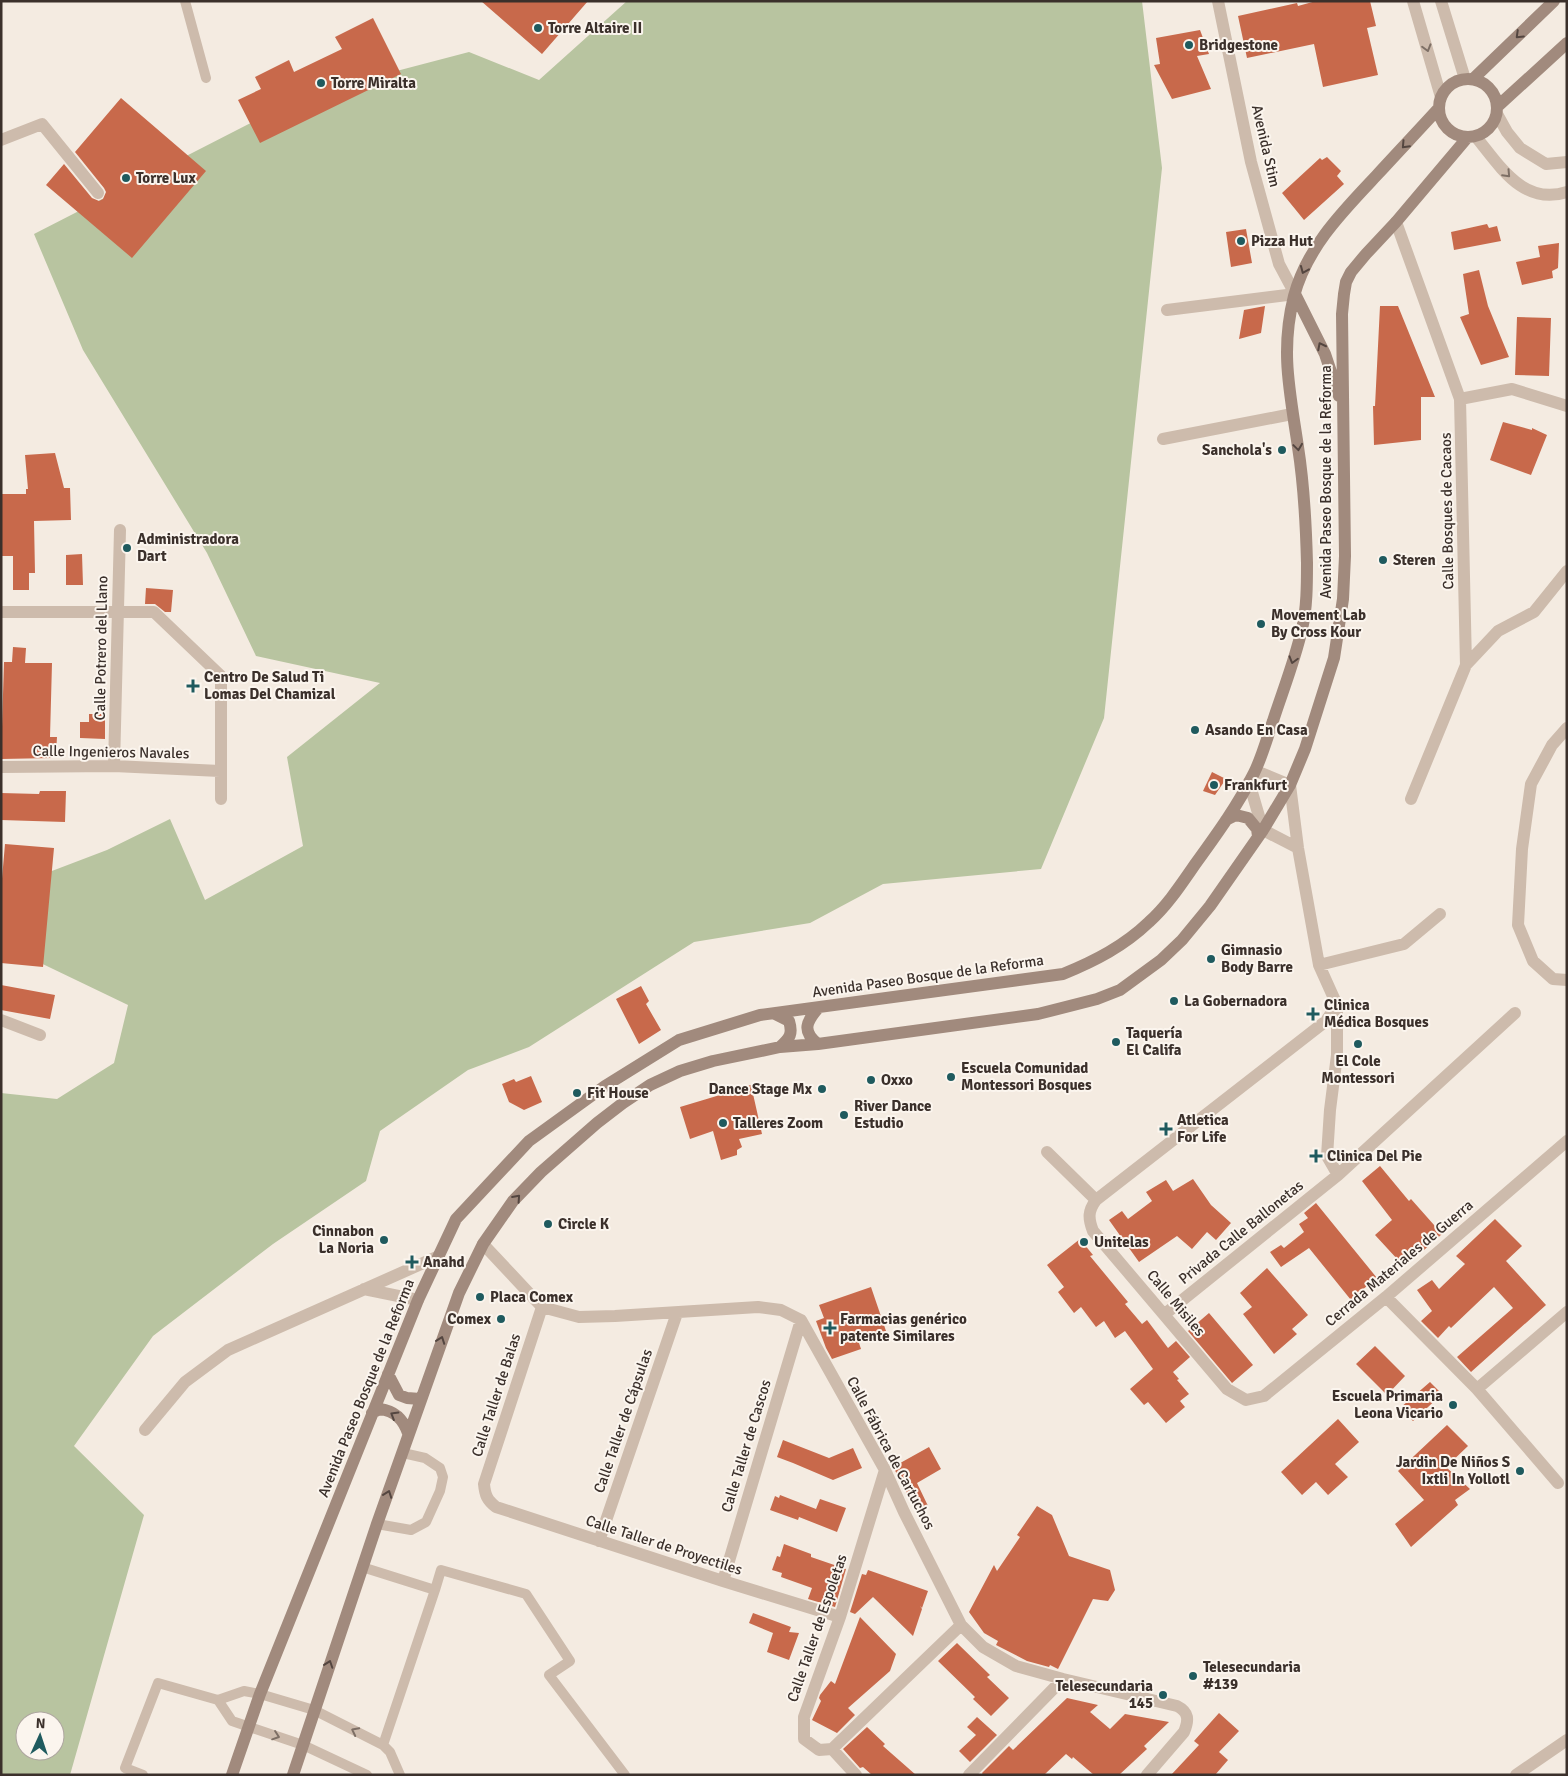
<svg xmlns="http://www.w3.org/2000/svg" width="1568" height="1776" font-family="Signika,sans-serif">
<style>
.green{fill:#b8c4a0;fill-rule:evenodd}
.building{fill:#c8694b}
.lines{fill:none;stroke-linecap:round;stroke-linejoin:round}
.service{stroke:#cdbbac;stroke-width:10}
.minor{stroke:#cdbbac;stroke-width:12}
.tertiary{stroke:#cdbbac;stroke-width:12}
.secondary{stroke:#a18a7d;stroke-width:12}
.oneway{stroke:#544640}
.oneway2{stroke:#7d6f65}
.poi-dot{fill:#1f5a5e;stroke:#fbf5ee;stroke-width:2}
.labels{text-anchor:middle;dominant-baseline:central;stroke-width:4;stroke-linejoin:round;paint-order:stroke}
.poi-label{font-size:15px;font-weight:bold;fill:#3b302b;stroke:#fbf5ee;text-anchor:start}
.street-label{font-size:15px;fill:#3b302b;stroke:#fbf5ee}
</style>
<rect width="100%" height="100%" fill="#f4ebe1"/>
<path class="green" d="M627,1h515l20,167 -58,550 -63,151 -158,15 -73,39 -116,19 -165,105 -61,23 -88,61 -14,50 -93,63 -120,92 -79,110 70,69 -74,260h-69v-682l56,6 57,-36 14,-58 -102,-49 -3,-74 84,-32 63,-31 35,81 98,-54 -16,-89 93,-74 -124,-27 -49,-103 -124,-203 -49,-116 271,-139 164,-43 70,28zM25,1721h30v30h-30z"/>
<path class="building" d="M481,1h107l-46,53z
M1316,1h54l6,25 -9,2 11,47 -55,12 -9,-43 -67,14 -9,-42 59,-13 1,3z
M373,18l28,56 -141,69 -22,-43 23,-11 -6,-12 34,-17 5,12 48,-23 -7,-12z
M1200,30l9,24 -12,2 14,33 -39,10 -18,-34 6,-1 -4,-26z
M121,98l85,73 -74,87 -86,-73 18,-21 28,34 7,3 4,-2 3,-7 -2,-4 -29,-36z
M1327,157l14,14 -4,5 7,8 -40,36 -22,-27 38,-35 2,2z
M1487,224l2,4 8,-2 4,15 -47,9 -3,-18z
M1246,229l6,34 -21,4 -5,-35z
M1559,243l-1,25 -6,3 1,7 -31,7 -6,-23 24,-5 -2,-11z
M1479,270l9,36 21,51 -28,8 -21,-48 9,-3 -6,-40z
M1265,306l-4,27 -22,6 5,-29z
M1380,306h18l37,91h-14v43l-47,5 -1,-39h2z
M1517,317l34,1 -2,58 -34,-1z
M1503,422l29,8v-2l15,7 -16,40 -41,-15z
M55,453l9,35h6l1,32 -37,1 1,52h-6v17h-16v-34h-11l-1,-62h25v-5h2l-3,-34z
M82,554l1,31h-17v-30z
M146,588l27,2 -2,22h-6l-10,-8h-10z
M13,647l13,1 -1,15h27l-2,74h7l-1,16h-4v5l-51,1 3,-97h8z
M89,714h16v25l-25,-1v-16h9z
M1212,772l14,7 -11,16 -12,-4z
M40,791h26l-1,31 -64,-2v-27l38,1z
M5,844l49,4 -11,119 -42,-4v-73z
M1,985l54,10 -5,24 -49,-9z
M641,986l8,15 -3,3 15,26 -22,14 -23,-45z
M531,1076l11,26 -18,8 -15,-8 -7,-18 12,-5 2,3z
M751,1085l11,49 -23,5 3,8 -5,3v5l-16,5 -8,-29 -23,8 -10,-32 50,-15 -1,-2z
M1380,1166l29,35 2,-2 31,35 -18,16 -6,-6 -19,17 -24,-26 17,-15 -30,-39z
M1193,1179l18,26 20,18 -15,17 -9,-8 -15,17 -15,-13 -38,26 -30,-42 13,-9 6,8 24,-18 -6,-9 20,-12 7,11z
M1316,1203l61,75 -15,12 5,6 -12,9 -46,-57 -28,19 -11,-15 11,-7 3,3 20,-16 -5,-8 9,-6 -4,-5z
M1495,1219l27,27 -16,15 40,44 -75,67 -14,-15 56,-49 -19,-21 -43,41 -2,-2 -11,12 -17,-17 11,-10 -15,-21 15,-10 7,9 26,-25 -9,-8z
M1080,1239l13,16 -3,1 38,46 -3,2 17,20 5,-4 21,28 8,-7 14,16 -17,15 6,7 -2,1 12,14 -9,7 5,6 -19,16 -18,-21 -4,3 -14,-16 23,-20 -28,-38 -10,7 -11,-17 -8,6 -15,-20 -7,6 -16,-21 6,-5 -17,-22z
M1267,1268l41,47 -16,14 5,5 -23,20 -31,-40 9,-7 -12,-14z
M871,1287l15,44 -28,9 3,9 -29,10 -6,-11 -10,-27 8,-3 -5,-13z
M1209,1313l44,52 -21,18 -44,-52z
M1375,1346l30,30 -18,19 -31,-31z
M1430,1382l12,12 -29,27 -13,-13z
M1338,1419l21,23 -24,22 13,13 -20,18 -12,-13 -14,13 -21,-23z
M1447,1425l21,21 -22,21 24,22 -15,11 3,5 -47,42 -16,-23 29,-24 -26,-29z
M783,1440l46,18 24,-10 9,20 -29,12 -40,-17 -16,-6z
M929,1447l12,22 -24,14 11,23 -12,6 -15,-31 -8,-14z
M780,1495l36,14 4,-10 26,9 -9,24 -38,-15 -1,3 -28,-10 5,-14 4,2z
M1037,1506l15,9 17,41 41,14 5,20 -7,11 -15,-2 -35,70 -8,-4 -1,2 -22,-6 -31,-16 2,-4 -14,-8 -15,-21 25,-47 3,6 23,-34 -3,-2z
M784,1544l27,10v3l35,12 -11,38 -27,-8 4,-11 -31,-11 1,-4 -10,-3 5,-14 3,1z
M868,1570l60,21 -6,17 -2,-2 2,3 -9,27 -40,-39 -18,17 -5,-2 12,-38 4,1z
M753,1613l38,14 -2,5 10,1 -10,27 -22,-8 6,-19 -24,-10z
M860,1617l36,37 -6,17 -42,37 7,7 -18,18 -25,-13 9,-19 -2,-3 1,-3 11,-14 4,3z
M957,1643l33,32 -3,2 22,21 -18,18 -18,-17 2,-2 -37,-36z
M1067,1698l31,7 -8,7 20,17 15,-15 44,8 -25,24 3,3 -28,26h-25l-21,-18 -1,2 -6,-5 -22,21h-61l-1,-2 27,-27 4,4z
M1219,1713l20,18 -20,21 9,8 -13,15h-44l28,-30 -5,-4z
M977,1717l20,18 -27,27 -11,-11 17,-16 -9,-8z
M867,1727l18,17 -2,2 33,29h-44l-9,-8 -3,1 -17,-19z"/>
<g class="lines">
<path class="service" d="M185,1l21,77
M377,1524l34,6 15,-8 14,-31 3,-14 -3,-9 -15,-10 -22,-5
M362,1567l73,23 -52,155
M435,1590l6,-20 85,24 44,67 -21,14 76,100
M218,1700l14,21 71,24 64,30
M143,1775l-18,-7 33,-85 60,17 26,-9 16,3 54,16 69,35 7,7 10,23"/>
<path class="minor" d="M1497,114l10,18 13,16 26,16 21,-2
M1476,137c24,29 47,69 91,55
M1,140l41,-16 56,69
M1396,222l64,177 6,266 -55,134
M1167,310l128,-16
M1460,399l52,-10 55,17
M1163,439l129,-25
M1,612h153l67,64v123
M1466,665l32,-34 36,-19 33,-41
M1567,728l-15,17 -21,39 -9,65 -4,76 15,36 20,18 14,1
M114,766l6,-236
M1,767l113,-1 106,5
M1256,771l34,14 8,63 21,117 18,40v50l-7,55 -3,46 11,19
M1249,782l14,48 35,18
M1319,965l85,-21 36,-30
M1337,1005l-11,16 -230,179c-8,11 -8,18 -3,31l134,158 19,11 18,-4 122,-99 181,-156
M1,1020l39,15
M1047,1152l49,48
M483,1244l59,63 37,10 36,-1 143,-9 23,3 20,10 84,150 19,42 57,113 22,22 33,19 47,13 114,27c12,6 12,14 7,26l-37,43
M364,1289l54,11
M1386,1297l91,92 81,94
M542,1307l-58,177c1,11 3,16 12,23l227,74 117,36
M1165,1314l173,-139 177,-162
M1477,1389l90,-77
M145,1430l40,-48 43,-32 211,-94
M885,1470l-45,147 -36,100v22l15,11 13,-1 129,-124
M599,1541l78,-228
M723,1581l78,-261
M832,1749l24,26
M969,1775l94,-96
M1516,1775l51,-35"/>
<path class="tertiary" d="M1218,1l33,161 28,102 16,30
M1413,1l28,96
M1441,1l24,78"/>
<path class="secondary" d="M1439 108a29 29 0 1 1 58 0a29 29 0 1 1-58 0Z
M1473,79l81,-78
M1498,106l69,-63
M1295,294l30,60 14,42
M1226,820l10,-5 12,3 9,11 1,7
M775,1014l14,7c4,13 1,17 -9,26
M818,1044c-17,-13 -11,-23 0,-36
M388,1374l11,21 8,3 13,1
M372,1413l8,-4c15,2 23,10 28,24
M232,1775l28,-81 158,-394 38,-81 73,-78 76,-55 74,-46 81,-25 303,-41c32,-13 61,-28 86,-52 19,-17 33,-39 47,-59 21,-29 42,-58 58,-90 8,-16 13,-35 19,-52 10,-31 22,-61 29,-92 5,-21 5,-45 5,-66 -1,-39 -3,-78 -9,-116 -8,-55 -18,-96 -4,-151 13,-49 49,-85 82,-120 21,-23 42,-45 62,-67
M293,1775l84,-251 82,-231 24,-49 30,-43 28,-29 56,-49 26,-20 27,-18 30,-14 33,-10 67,-14 38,-3 220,-30 59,-15 23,-9 41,-30 21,-20 28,-34 53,-76 27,-45 15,-36 29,-91 9,-59 2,-43 -3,-242 2,-20 2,-12 5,-10 15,-18 30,-32 71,-84"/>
</g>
<defs><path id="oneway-chevron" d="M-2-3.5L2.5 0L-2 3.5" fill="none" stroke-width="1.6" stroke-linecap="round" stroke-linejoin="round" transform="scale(1.25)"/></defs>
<g class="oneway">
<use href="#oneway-chevron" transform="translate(1519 35) rotate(136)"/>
<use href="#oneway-chevron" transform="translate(1405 145) rotate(133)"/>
<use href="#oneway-chevron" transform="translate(1304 270) rotate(113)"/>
<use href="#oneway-chevron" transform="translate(1321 346) rotate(-117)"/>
<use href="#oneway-chevron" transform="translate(1298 447) rotate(82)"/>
<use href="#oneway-chevron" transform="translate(1293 660) rotate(106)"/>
<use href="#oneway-chevron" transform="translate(517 1198) rotate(-48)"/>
<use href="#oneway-chevron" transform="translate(441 1340) rotate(-70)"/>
<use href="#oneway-chevron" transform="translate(394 1415) rotate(-149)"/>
<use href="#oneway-chevron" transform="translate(388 1494) rotate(-70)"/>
<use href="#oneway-chevron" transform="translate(329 1664) rotate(-71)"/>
</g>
<g class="oneway2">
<use href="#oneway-chevron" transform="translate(1427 48) rotate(74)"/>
<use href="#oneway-chevron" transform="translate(1507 174) rotate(47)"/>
<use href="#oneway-chevron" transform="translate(355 1731) rotate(-153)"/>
<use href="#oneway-chevron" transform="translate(276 1736) rotate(19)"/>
</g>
<g class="poi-dot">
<circle cx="538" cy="28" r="5"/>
<circle cx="1189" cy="45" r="5"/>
<circle cx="321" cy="83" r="5"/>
<circle cx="126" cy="178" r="5"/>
<circle cx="1241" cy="241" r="5"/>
<circle cx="1282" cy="450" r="5"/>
<circle cx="127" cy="548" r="5"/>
<circle cx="1383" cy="560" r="5"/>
<circle cx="1261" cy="624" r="5"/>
<path d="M190.5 678.5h5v5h5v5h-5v5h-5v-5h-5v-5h5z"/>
<circle cx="1195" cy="730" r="5"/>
<circle cx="1214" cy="785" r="5"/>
<circle cx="1211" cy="959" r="5"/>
<circle cx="1174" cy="1001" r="5"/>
<path d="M1310.5 1006.5h5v5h5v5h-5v5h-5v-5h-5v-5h5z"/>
<circle cx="1116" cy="1042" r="5"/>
<circle cx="1358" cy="1044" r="5"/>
<circle cx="951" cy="1077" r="5"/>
<circle cx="871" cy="1080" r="5"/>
<circle cx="822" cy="1089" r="5"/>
<circle cx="577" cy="1093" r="5"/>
<circle cx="844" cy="1115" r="5"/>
<circle cx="723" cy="1123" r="5"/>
<path d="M1163.5 1121.5h5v5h5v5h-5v5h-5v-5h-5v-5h5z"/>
<path d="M1313.5 1148.5h5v5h5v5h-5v5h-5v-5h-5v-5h5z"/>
<circle cx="548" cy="1224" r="5"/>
<circle cx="384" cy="1240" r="5"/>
<circle cx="1084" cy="1242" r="5"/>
<path d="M409.5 1254.5h5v5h5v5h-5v5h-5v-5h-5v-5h5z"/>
<circle cx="480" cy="1297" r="5"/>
<circle cx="501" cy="1319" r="5"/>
<path d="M827.5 1320.5h5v5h5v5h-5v5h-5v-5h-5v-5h5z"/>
<circle cx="1453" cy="1405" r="5"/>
<circle cx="1520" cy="1471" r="5"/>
<circle cx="1193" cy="1676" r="5"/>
<circle cx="1163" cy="1695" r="5"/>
</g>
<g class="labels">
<g class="poi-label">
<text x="548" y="28">Torre Altaire II</text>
<text x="1199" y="45">Bridgestone</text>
<text x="331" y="83">Torre Miralta</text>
<text x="136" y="178">Torre Lux</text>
<text x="1251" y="241">Pizza Hut</text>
<text x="1272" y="450" text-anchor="end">Sanchola's</text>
<text x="137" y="539">Administradora<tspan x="137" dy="17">Dart</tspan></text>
<text x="1393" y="560">Steren</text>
<text x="1271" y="615">Movement Lab<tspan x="1271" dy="17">By Cross Kour</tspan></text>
<text x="204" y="677">Centro De Salud Ti<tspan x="204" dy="17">Lomas Del Chamizal</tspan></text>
<text x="1205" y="730">Asando En Casa</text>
<text x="1224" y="785">Frankfurt</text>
<text x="1221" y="950">Gimnasio<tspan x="1221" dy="17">Body Barre</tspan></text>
<text x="1184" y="1001">La Gobernadora</text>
<text x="1324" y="1005">Clinica<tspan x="1324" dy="17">Médica Bosques</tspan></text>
<text x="1126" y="1033">Taquería<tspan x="1126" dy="17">El Califa</tspan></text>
<text x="1358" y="1061" text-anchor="middle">El Cole<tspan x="1358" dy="17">Montessori</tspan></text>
<text x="961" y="1068">Escuela Comunidad<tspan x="961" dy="17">Montessori Bosques</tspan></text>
<text x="881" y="1080">Oxxo</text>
<text x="812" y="1089" text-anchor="end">Dance Stage Mx</text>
<text x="587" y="1093">Fit House</text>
<text x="854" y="1106">River Dance<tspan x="854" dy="17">Estudio</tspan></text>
<text x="1177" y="1120">Atletica<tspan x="1177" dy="17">For Life</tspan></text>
<text x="733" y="1123">Talleres Zoom</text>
<text x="1327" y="1156">Clinica Del Pie</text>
<text x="558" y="1224">Circle K</text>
<text x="374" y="1231" text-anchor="end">Cinnabon<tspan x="374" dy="17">La Noria</tspan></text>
<text x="1094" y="1242">Unitelas</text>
<text x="423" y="1262">Anahd</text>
<text x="490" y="1297">Placa Comex</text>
<text x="491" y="1319" text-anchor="end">Comex</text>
<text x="840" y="1319">Farmacias genérico<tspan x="840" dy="17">patente Similares</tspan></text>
<text x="1443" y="1396" text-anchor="end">Escuela Primaria<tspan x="1443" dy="17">Leona Vicario</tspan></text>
<text x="1510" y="1462" text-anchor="end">Jardin De Niños S<tspan x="1510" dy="17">Ixtli In Yollotl</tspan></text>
<text x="1203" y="1667">Telesecundaria<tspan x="1203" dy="17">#139</tspan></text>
<text x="1153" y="1686" text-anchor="end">Telesecundaria<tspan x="1153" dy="17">145</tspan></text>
</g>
<g class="street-label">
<text transform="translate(1266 146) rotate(77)">Avenida Stim</text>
<text transform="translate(1326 482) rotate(-90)">Avenida Paseo Bosque de la Reforma</text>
<text transform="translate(1447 511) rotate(-91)">Calle Bosques de Cacaos</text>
<text transform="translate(101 648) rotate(-89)">Calle Potrero del Llano</text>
<text transform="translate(111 752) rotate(1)">Calle Ingenieros Navales</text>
<text transform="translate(928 976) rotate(-8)">Avenida Paseo Bosque de la Reforma</text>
<text transform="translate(1241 1232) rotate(-39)">Privada Calle Ballonetas</text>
<text transform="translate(1399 1263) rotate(-40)">Cerrada Materiales de Guerra</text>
<text transform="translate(1176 1303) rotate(50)">Calle Misiles</text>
<text transform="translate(366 1388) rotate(-68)">Avenida Paseo Bosque de la Reforma</text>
<text transform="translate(496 1395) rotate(-72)">Calle Taller de Balas</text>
<text transform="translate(623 1421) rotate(-71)">Calle Taller de Cápsulas</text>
<text transform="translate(746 1446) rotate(-73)">Calle Taller de Cascos</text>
<text transform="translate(891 1453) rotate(62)">Calle Fábrica de Cartuchos</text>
<text transform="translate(664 1545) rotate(18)">Calle Taller de Proyectiles</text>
<text transform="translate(817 1628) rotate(-71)">Calle Taller de Espoletas</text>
</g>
</g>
<rect width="1568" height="1776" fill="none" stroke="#3b302b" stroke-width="5"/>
<g transform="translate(40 1736) rotate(3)"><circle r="24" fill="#fbf5ee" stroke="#aea6a0"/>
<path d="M0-4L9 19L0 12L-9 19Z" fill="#1f5a5e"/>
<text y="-8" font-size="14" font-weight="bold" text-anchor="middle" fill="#3b302b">N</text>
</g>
</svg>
